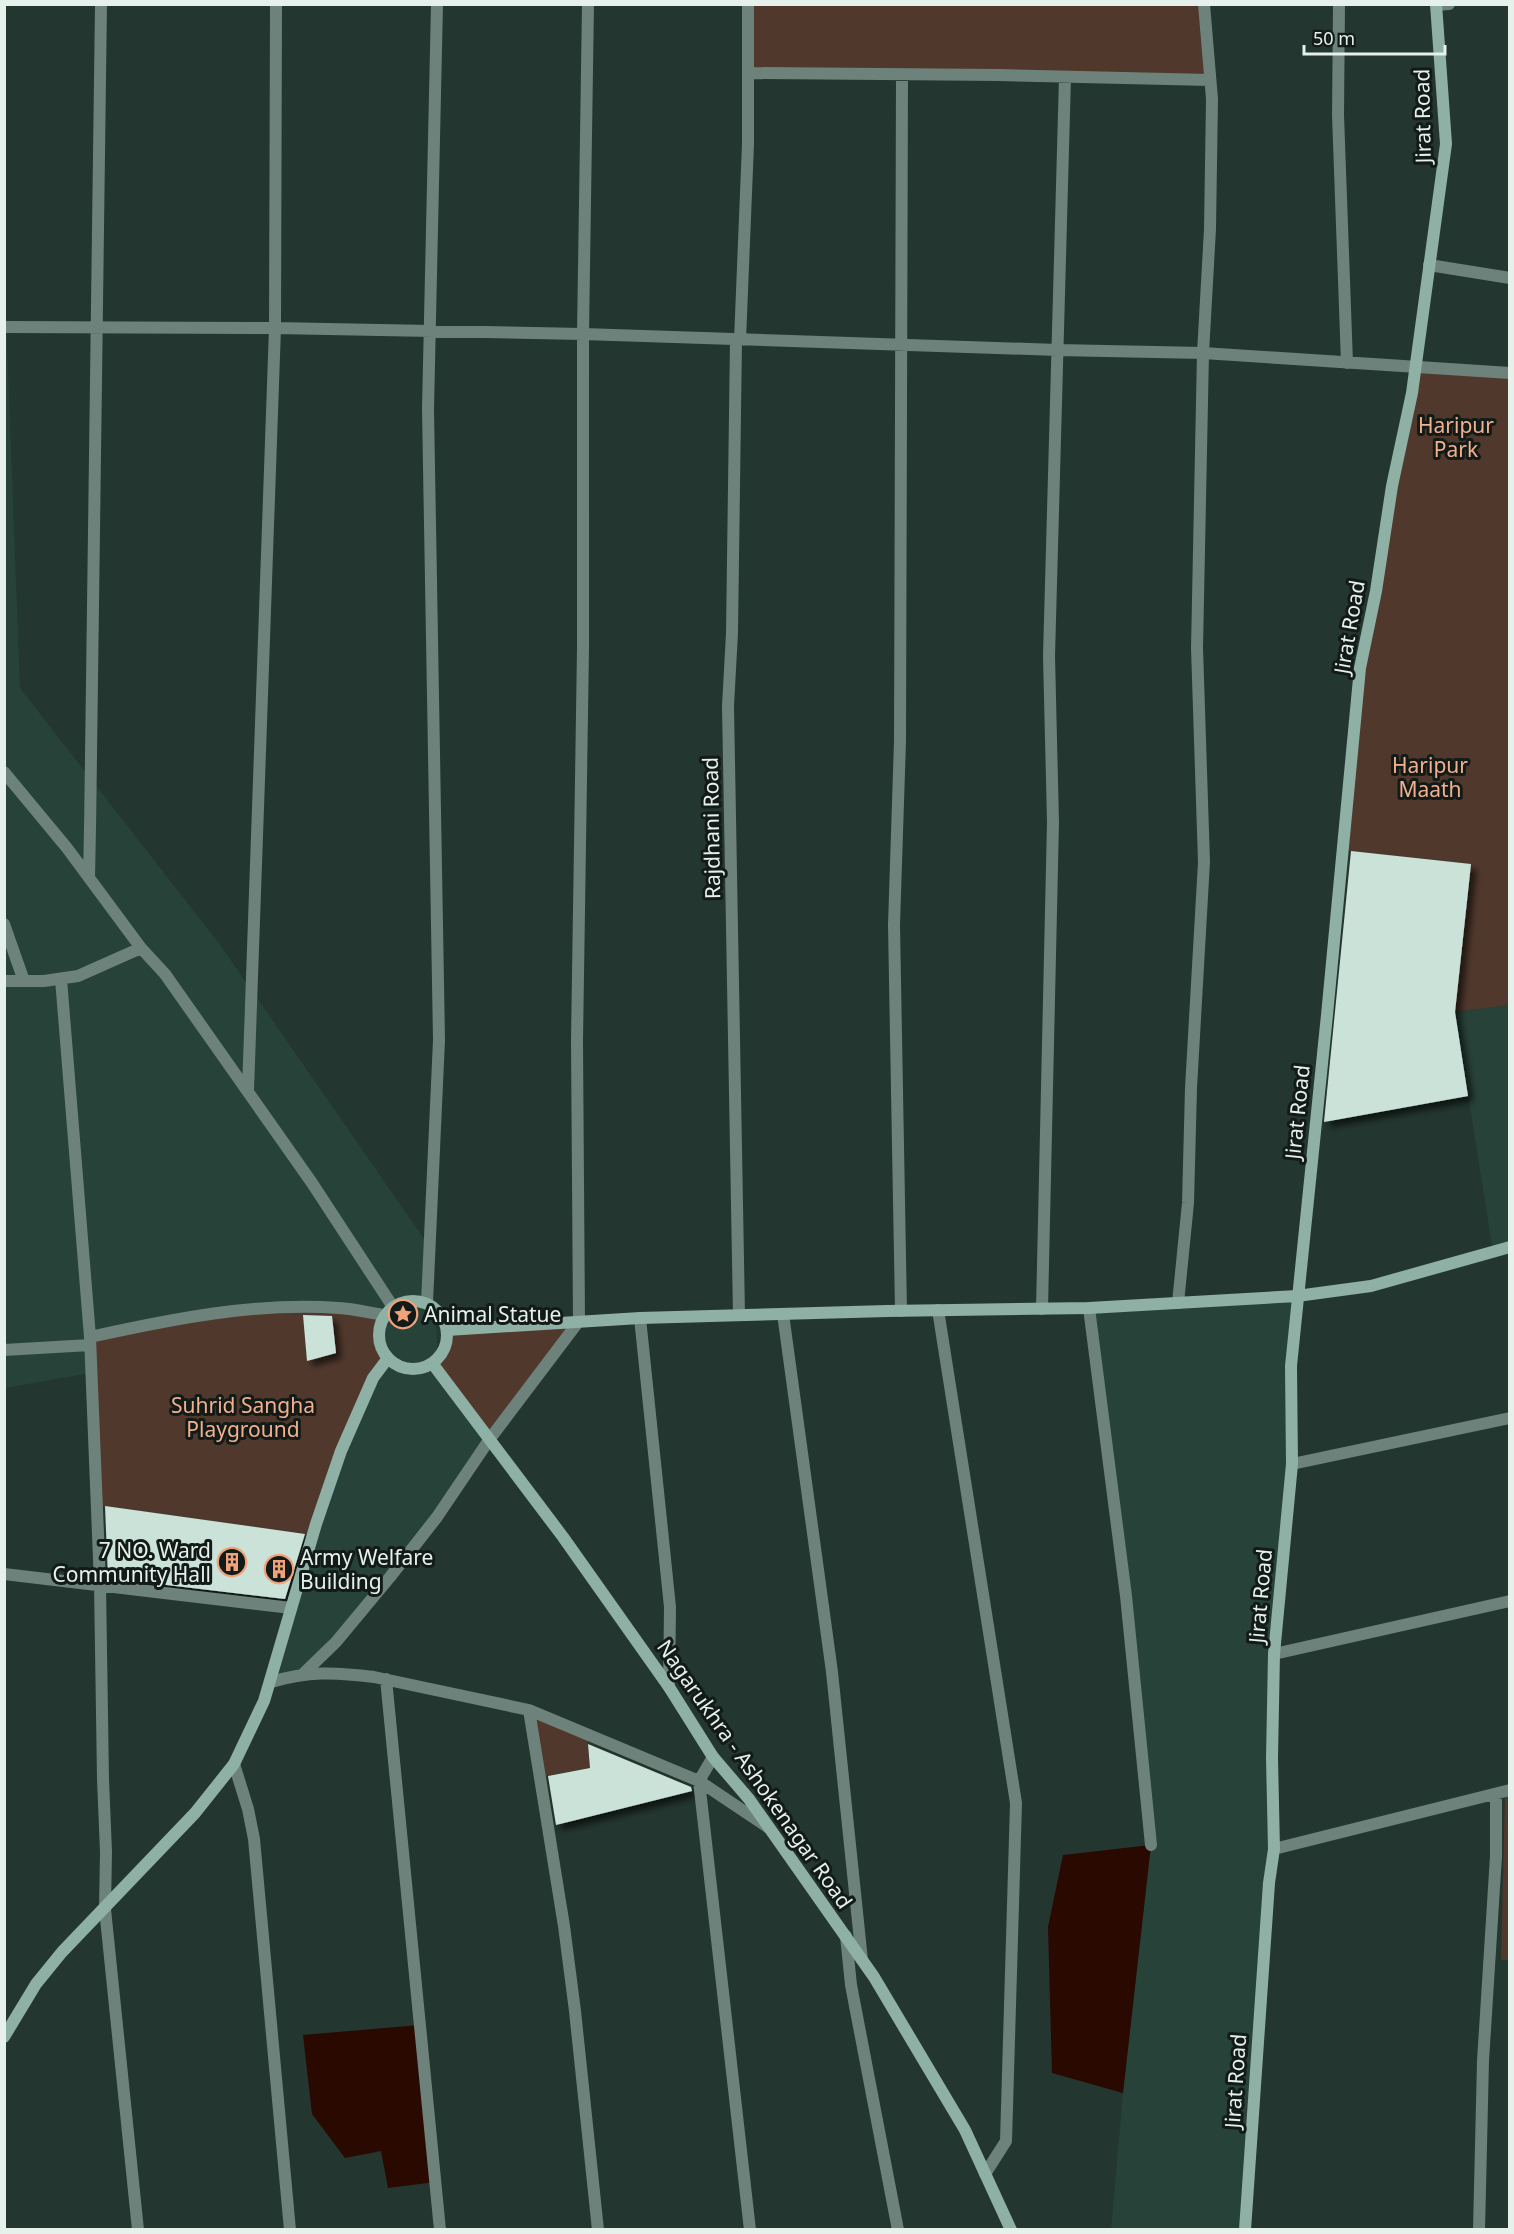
<svg xmlns="http://www.w3.org/2000/svg" width="1514" height="2234" font-family="'Noto Sans',sans-serif">
<style>
.built{fill:#274239}
.green{fill:#50382c}
.water{fill:#290900}
.building{fill:#cbe2d9;filter:url(#shadow)}
.lines{fill:none;stroke-linecap:round;stroke-linejoin:round}
.street{stroke:#6d827a;stroke-width:12}
.secondary{stroke:#8fb0a4;stroke-width:12}
.labels{text-anchor:middle;dominant-baseline:central;stroke-width:6;stroke-linejoin:round;paint-order:stroke}
.street-label{font-size:21px;fill:#e6f1ec;stroke:#131b18}
.park-label{font-size:21px;fill:#f2b08f;stroke:#131b18}
.poi-label{font-size:21px;fill:#e6f1ec;stroke:#131b18;text-anchor:start}
</style>
<defs>
<filter id="shadow"><feDropShadow dx="5.5" dy="5.5" stdDeviation="3" flood-color="#0009"/></filter>
</defs>
<rect width="100%" height="100%" fill="#23362f"/>
<path class="built" d="M4,264l16,424 201,258 208,300 11,128 49,66 -52,77 -134,157 -32,8 45,-158 -225,-151 -86,15z
M1509,1005v242l-16,5 -38,-240z
M1297,1296l-5,168 -18,190v195l-29,380h-134l12,-136 28,-248 -62,-537z"/>
<path class="green" d="M1203,4l7,76 -462,-7v-68z
M1415,368l94,5v632l-54,7 15,-148 -127,-14 17,-182z
M237,1310l148,5c-5,17 -8,27 3,43l-15,20 -60,157 -217,-30 -6,-168z
M579,1321l-90,119 -57,-77 15,-33z
M529,1710l58,24 3,34 -50,9z
M1509,1793l1,167h-9l4,-166z"/>
<path class="water" d="M1151,1845l-28,248 -71,-20 -4,-146 15,-72z
M420,2025l15,157 -47,6 -7,-37 -36,7 -33,-44 -9,-79z"/>
<path class="building" d="M1351,851l120,13 -16,148 13,84 -144,26z
M303,1315l29,1 4,37 -29,8z
M105,1506l200,28 -20,65 -177,-21z
M588,1744l103,43 1,4 -136,34 -8,-49 42,-8z"/>
<g class="lines">
<path class="street" d="M1339,4l-1,111 9,248
M1436,5l13,-1
M748,73l251,2 211,5
M1429,265l81,13
M4,327l271,1 308,6 474,16 146,3 307,20
M736,340l-4,293 -4,73 11,609
M740,340l8,-196v-140
M4,772l63,76 74,100 24,26 147,209 81,124
M89,878c6,-291 8,-582 12,-874
M4,924l20,57
M61,979l29,358 10,247 3,195 3,73 -1,57 33,321
M4,981h40l34,-5 63,-28
M248,1090l27,-762 1,-324
M427,1303l12,-263 -11,-631 9,-405
M1178,1303l10,-100 3,-115 13,-226 -7,-214 6,-295 7,-124 2,-130 -8,-95
M1089,1308l37,288 25,249
M1042,1309l11,-487 -4,-166 16,-579
M938,1310l78,493 -10,338 -21,33
M901,1311l-7,-386 6,-184 2,-666
M783,1314l49,358 30,288
M640,1318l30,289 -1,80
M90,1337c82,-18 165,-35 249,-29 16,1 31,5 46,7
M4,1350l86,-5
M1292,1464l218,-46
M4,1574l287,34
M1274,1654l236,-53
M303,1674l33,-32 54,-65 47,-60 52,-77 90,-119 -2,-280 6,-393v-314l5,-330
M386,1679l54,551
M271,1682c37,-11 64,-10 103,-5l155,33 35,216 11,85 23,219
M529,1710l170,71 70,47
M713,1757l-14,24 51,449
M234,1764l14,45 6,30 36,391
M1274,1849l236,-59
M846,1936l5,49 47,245
M1479,2230l4,-169 13,-205v-62"/>
<path class="secondary" d="M379 1335a34 34 0 1 1 68 0a34 34 0 1 1-68 0Z
M447,1330l193,-12 247,-7 202,-3 208,-12 74,-10 139,-39
M432,1363l131,174 106,150 44,70 36,42 125,178 91,153 46,100
M4,2037l32,-53 26,-32 133,-139 39,-49 30,-63 52,-177 25,-73 32,-73 15,-20
M1245,2230l24,-347 5,-34 -2,-91 2,-104 18,-190 -1,-98 36,-351 33,-347 16,-77 16,-105 20,-93 34,-249 -10,-140"/>
</g>
<defs>
<g id="sight-ring" transform="scale(1.5)"><circle r="9.5" fill="#131b18" stroke="#f0a27a" stroke-width="1.5"/><path d="M0-6L1.8-2.2L6-1.7L2.9 1.2L3.7 5.4L0 3.3L-3.7 5.4L-2.9 1.2L-6-1.7L-1.8-2.2Z" fill="#f0a27a"/></g>
<g id="building-ring" transform="scale(1.5)"><circle r="9.5" fill="#131b18" stroke="#f0a27a" stroke-width="1.5"/><path d="M-4-6H4V6H1V3H-1V6H-4ZM-2.5-4.3h1.7v1.8h-1.7ZM.8-4.3h1.7v1.8H.8ZM-2.5-1h1.7V.8h-1.7ZM.8-1h1.7V.8H.8Z" fill="#f0a27a"/></g>
</defs>
<g fill-rule="evenodd">
<use href="#sight-ring" x="403" y="1314"/>
<use href="#building-ring" x="232" y="1562"/>
<use href="#building-ring" x="279" y="1569"/>
</g>
<g class="labels">
<g class="street-label">
<text transform="translate(1422 116) rotate(-91)">Jirat Road</text>
<text transform="translate(1349 627) rotate(-80)">Jirat Road</text>
<text transform="translate(711 828) rotate(-91)">Rajdhani Road</text>
<text transform="translate(1297 1112) rotate(-84)">Jirat Road</text>
<text transform="translate(1260 1596) rotate(-85)">Jirat Road</text>
<text transform="translate(755 1774) rotate(55)">Nagarukhra - Ashokenagar Road</text>
<text transform="translate(1235 2081) rotate(-86)">Jirat Road</text>
</g>
<g class="park-label">
<text x="1456" y="425">Haripur<tspan x="1456" dy="24">Park</tspan></text>
<text x="1430" y="765">Haripur<tspan x="1430" dy="24">Maath</tspan></text>
<text x="243" y="1405">Suhrid Sangha<tspan x="243" dy="24">Playground</tspan></text>
</g>
<g class="poi-label">
<text x="424" y="1314">Animal Statue</text>
<text x="211" y="1550" text-anchor="end">7 NO. Ward<tspan x="211" dy="24">Community Hall</tspan></text>
<text x="300" y="1557">Army Welfare<tspan x="300" dy="24">Building</tspan></text>
</g>
</g>
<rect width="1514" height="2234" fill="none" stroke="#e6f1ec" stroke-width="12"/>
<path d="M1304 45v9h141v-9" fill="none" stroke="#e6f1ec" stroke-width="3"/>
<text x="1313" y="45" font-size="18" fill="#e6f1ec" stroke="#131b18" stroke-width="4.5" paint-order="stroke">50 m</text>
</svg>
